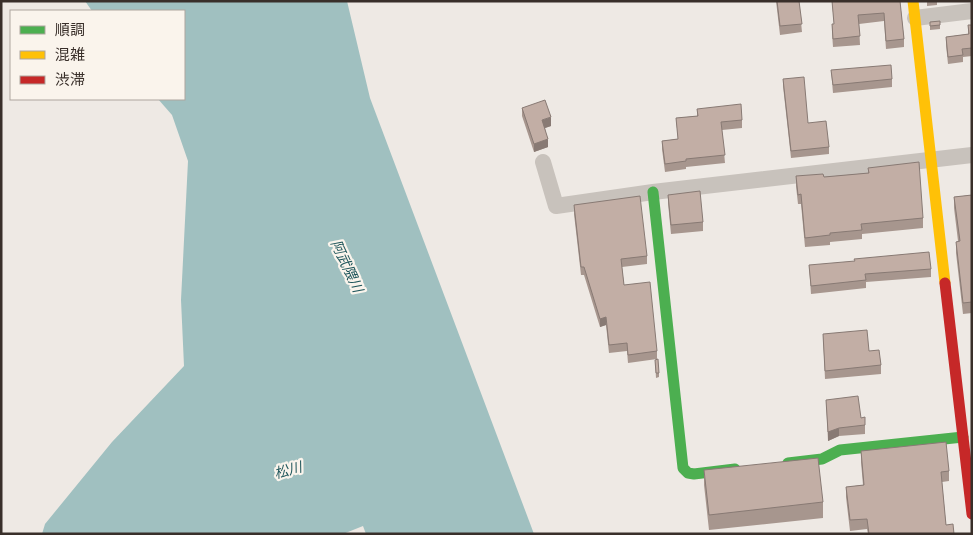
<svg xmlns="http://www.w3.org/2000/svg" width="973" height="535" font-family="'Asap Condensed','Noto Sans JP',sans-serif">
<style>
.water{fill:#a0c0c0}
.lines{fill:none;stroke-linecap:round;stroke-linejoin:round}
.street{stroke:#c8c2bc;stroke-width:16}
.fast{stroke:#4caf50;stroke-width:11}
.slow{stroke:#ffc107;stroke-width:11}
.jam{stroke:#c62828;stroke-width:11}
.wall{fill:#a7968e}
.shaded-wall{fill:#887a74}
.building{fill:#c2aea5;stroke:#887a74}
.labels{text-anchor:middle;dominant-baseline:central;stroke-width:4.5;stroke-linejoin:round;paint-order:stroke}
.water-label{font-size:14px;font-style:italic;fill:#1f565b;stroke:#faf4ec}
</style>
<rect width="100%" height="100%" fill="#eee9e4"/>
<path class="water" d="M85,1h262l23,97 164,436h-168l-3,-8 -20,8h-301l3,-10 67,-82 72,-76 -3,-66 7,-139 -16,-46 -14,-16h26v-88h-92z"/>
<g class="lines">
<path class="street" d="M915,18l57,-7
M543,162l13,44 97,-14 319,-37"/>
<path class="fast" d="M653,192l30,276 5,5 6,1 41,-5
M788,463l34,-4 18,-9 123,-13"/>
<path class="slow" d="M913,1l32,282"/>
<path class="jam" d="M945,283l27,231"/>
</g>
<path class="wall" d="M776,1h23l3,31 -22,3z
M832,1h68l4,38v8l-18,2 -2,-28 -25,3 1,21 -27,2 -1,-14v-9h2z
M927,1h10v4l-10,1z
M940,21v8l-10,1v-8z
M968,25h4v31l-9,1v5l-15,2 -2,-19v-8l22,-3z
M831,70l61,9v8l-59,6z
M783,79l25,44 21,24v7l-38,4 -8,-72z
M522,108l29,18 -6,2 3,19 -14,5 -12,-36z
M697,109l45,11v8l-20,2 3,33 -39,4v2l-21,3 -3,-23v-8l16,-2 -2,-21 21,-2z
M868,168l55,50v10l-61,6v5l-32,3v3l-25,2 -4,-43h-3l-2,-18v-10l28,1 44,-4z
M668,195l35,27v9l-32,3 -3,-31z
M972,195v120v-2l-9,1 -7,-61v-11l2,-1 -4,-33v-11z
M574,205l73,51v8l-25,3 2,18 33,66v8l-29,4 -1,-12 -18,2 -3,-28 -6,2 -16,-52h-3l-7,-61z
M809,265l122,4v8l-65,5v6l-55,6z
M823,334l46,17 12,14v9l-56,5z
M655,360l4,13v4l-3,1z
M826,400l35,18 4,7v9l-26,2 -11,5z
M861,451l88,20v10l-7,1 4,43 8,9h-86l-1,-5 -17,2 -4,-34v-10l17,-2 -2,-23z
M704,470l119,32v16l-114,12 -5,-45z"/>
<path class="shaded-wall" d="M551,117v9l-9,3v-9z
M548,139v8l-14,5v-8z
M606,317v8l-6,2v-8z
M839,428v8l-11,5v-9z"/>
<path class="building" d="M777,1h22l3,23 -22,2z
M832,1h68l4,38 -18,2 -2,-28 -26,2 2,21 -27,3 -1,-15h2z
M940,21v4l-10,1v-4z
M968,25h4v23l-10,1 1,6 -15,2 -2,-20 23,-3z
M891,65l1,14 -59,6 -2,-15z
M804,77l4,46 18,-2 3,26 -38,4 -8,-72z
M545,100l6,17 -9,3 6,19 -14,5 -12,-36z
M741,104l1,16 -21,2 4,33 -39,4v2l-21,3 -3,-23 16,-2 -2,-21 22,-2 -1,-7z
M919,162l4,56 -62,6 1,6 -32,3v2l-25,3 -4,-44 -3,1 -2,-19 27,-2 1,3 45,-4 -1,-5z
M700,191l3,31 -32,3 -3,-30z
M972,195v109v-2l-9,1 -7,-61 4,-1 -6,-44z
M640,196l7,60 -26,3 3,26 26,-3 7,69 -29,4 -1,-12 -18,2 -3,-28 -6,2 -16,-52h-3l-7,-62z
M929,252l2,17 -66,5 1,6 -55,6 -2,-21 46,-4 -1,-2z
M867,330l2,21 10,-1 2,15 -56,6 -2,-37z
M658,359l1,14h-3l-1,-13z
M858,396l3,22 4,-1v8l-26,3 -11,4 -2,-32z
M946,442l3,29 -8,1 5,53 7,-1 1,10h-85l-2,-15 -17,1 -4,-33 18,-2 -3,-34z
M818,458l5,44 -114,13 -5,-45z"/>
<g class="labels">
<g class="water-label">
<text transform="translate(347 266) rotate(65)">阿武隈川</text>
<text transform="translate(288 470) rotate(-15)">松川</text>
</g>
</g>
<rect width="973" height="535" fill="none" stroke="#392f2a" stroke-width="5"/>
<rect x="10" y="10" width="175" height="90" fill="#faf4ec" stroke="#ada59e"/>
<rect x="20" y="26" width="25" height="8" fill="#4caf50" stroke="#ada59e"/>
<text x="55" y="35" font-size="15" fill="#392f2a">順調</text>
<rect x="20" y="51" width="25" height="8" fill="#ffc107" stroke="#ada59e"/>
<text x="55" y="60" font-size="15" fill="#392f2a">混雑</text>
<rect x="20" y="76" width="25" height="8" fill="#c62828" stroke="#ada59e"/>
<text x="55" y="85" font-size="15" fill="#392f2a">渋滞</text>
</svg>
